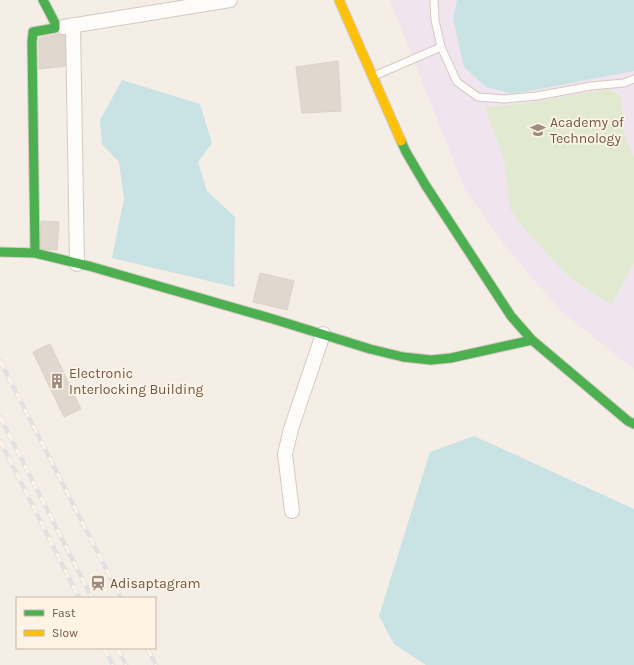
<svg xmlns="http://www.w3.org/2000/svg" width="634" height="665" font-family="Karla,sans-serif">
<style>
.education{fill:#f0e5ef}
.green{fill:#e1ead1}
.water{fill:#c9e2e3}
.building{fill:#e0d7ce;stroke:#dcd1c9}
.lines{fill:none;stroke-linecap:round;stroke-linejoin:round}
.lane-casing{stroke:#d3c9c2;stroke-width:9}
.street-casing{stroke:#d3c9c2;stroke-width:16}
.fast-casing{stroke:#d4cbc3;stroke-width:11}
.slow-casing{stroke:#d4cbc3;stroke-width:11}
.lane{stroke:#fdfcfb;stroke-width:7}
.street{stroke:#fdfcfb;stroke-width:14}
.fast{stroke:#4caf50;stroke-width:9}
.slow{stroke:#ffc107;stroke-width:9}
.rail-casing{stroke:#e3e0e3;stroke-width:4.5}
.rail{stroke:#fef4e6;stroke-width:3;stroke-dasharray:9;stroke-linecap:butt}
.labels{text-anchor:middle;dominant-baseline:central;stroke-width:3.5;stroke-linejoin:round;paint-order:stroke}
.poi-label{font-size:14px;fill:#6f5649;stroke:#fef4e6;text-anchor:start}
</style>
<rect width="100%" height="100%" fill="#f4eee6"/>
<path class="education" d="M390,0h244v369l-72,-57 -56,-65 -41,-57z"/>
<path class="green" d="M609,89l12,8 2,21 -4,1 15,39v105l-22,41 -16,-8 -20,-14 -15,-13 -41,-45 -10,-15 -6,-49 -19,-53 37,-3z"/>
<path class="water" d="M457,0h177v71l-121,23 -27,-7 -22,-20 -11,-48z
M122,80l78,24 12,39 -14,19 9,29 28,26 -1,70 -122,-29 12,-59 -5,-37 -17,-18 -2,-24z
M474,436l160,73v156h-208l-32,-21 -15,-28 51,-164z"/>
<path class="building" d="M66,33l1,33 -28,3v-31z
M338,61l3,50 -39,2 -6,-46z
M41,221l18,1 -2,28 -17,-1z
M260,273l34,8 -7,29 -34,-8z
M50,344l31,65 -17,8 -31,-65z"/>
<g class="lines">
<g class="lane-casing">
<path id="lane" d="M434,0l1,20 6,27 16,35 21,15 26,2 33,-3 54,-10 33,-3 10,-4
M374,76l67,-29"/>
</g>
<g class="street-casing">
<path id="street" d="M73,25l4,239
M64,27l166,-27
M292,511l-7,-57 6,-25 32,-95"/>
</g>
<g class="fast-casing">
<path id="fast" d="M401,141l5,11 20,34 85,130 21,24 96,81 6,3
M0,252l35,1 54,13 184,53 97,30 33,8 28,3 20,-2 81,-18
M35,253l-3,-211 1,-10 22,-4v-5l-12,-23"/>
</g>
<g class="slow-casing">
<path id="slow" d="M339,0l62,141"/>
</g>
<use href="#lane" class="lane"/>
<use href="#street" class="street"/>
<use href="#fast" class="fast"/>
<use href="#slow" class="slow"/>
<g class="rail-casing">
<path id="rail" d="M0,361l121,237
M0,417l92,181
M0,441l79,157
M104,648l9,17
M117,648l9,17
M147,648l9,17"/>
</g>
<use href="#rail" class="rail"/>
</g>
<defs>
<g id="university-bare" transform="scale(1.2)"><path d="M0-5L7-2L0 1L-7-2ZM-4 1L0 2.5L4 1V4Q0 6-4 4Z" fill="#9e8b80" stroke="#fef4e6" stroke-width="2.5" paint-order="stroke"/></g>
<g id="building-bare" transform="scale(1.2)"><path d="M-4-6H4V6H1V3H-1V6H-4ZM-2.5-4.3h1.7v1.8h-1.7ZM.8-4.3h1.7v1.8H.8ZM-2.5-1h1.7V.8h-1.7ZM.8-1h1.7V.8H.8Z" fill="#9e8b80" stroke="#fef4e6" stroke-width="2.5" paint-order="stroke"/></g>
<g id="station-bare" transform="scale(1.2)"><path d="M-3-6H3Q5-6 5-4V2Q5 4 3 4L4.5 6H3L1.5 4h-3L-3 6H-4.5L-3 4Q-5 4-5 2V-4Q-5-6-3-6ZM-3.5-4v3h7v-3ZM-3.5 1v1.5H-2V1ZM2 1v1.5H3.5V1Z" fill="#9e8b80" stroke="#fef4e6" stroke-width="2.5" paint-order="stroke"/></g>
</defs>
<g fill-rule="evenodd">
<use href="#university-bare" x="538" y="130"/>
<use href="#building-bare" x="57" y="381"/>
<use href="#station-bare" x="98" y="583"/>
</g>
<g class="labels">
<g class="poi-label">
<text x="550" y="122">Academy of<tspan x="550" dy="16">Technology</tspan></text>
<text x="69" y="373">Electronic<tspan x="69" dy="16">Interlocking Building</tspan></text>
<text x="110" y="583">Adisaptagram</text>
</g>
</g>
<rect x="16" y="597" width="140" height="52" fill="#fef4e6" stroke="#c5b5a7"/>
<rect x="24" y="610" width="20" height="6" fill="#4caf50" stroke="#c5b5a7"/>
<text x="52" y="617" font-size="12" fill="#6f5649">Fast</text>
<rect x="24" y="630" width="20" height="6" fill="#ffc107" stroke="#c5b5a7"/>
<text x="52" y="637" font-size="12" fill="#6f5649">Slow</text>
</svg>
